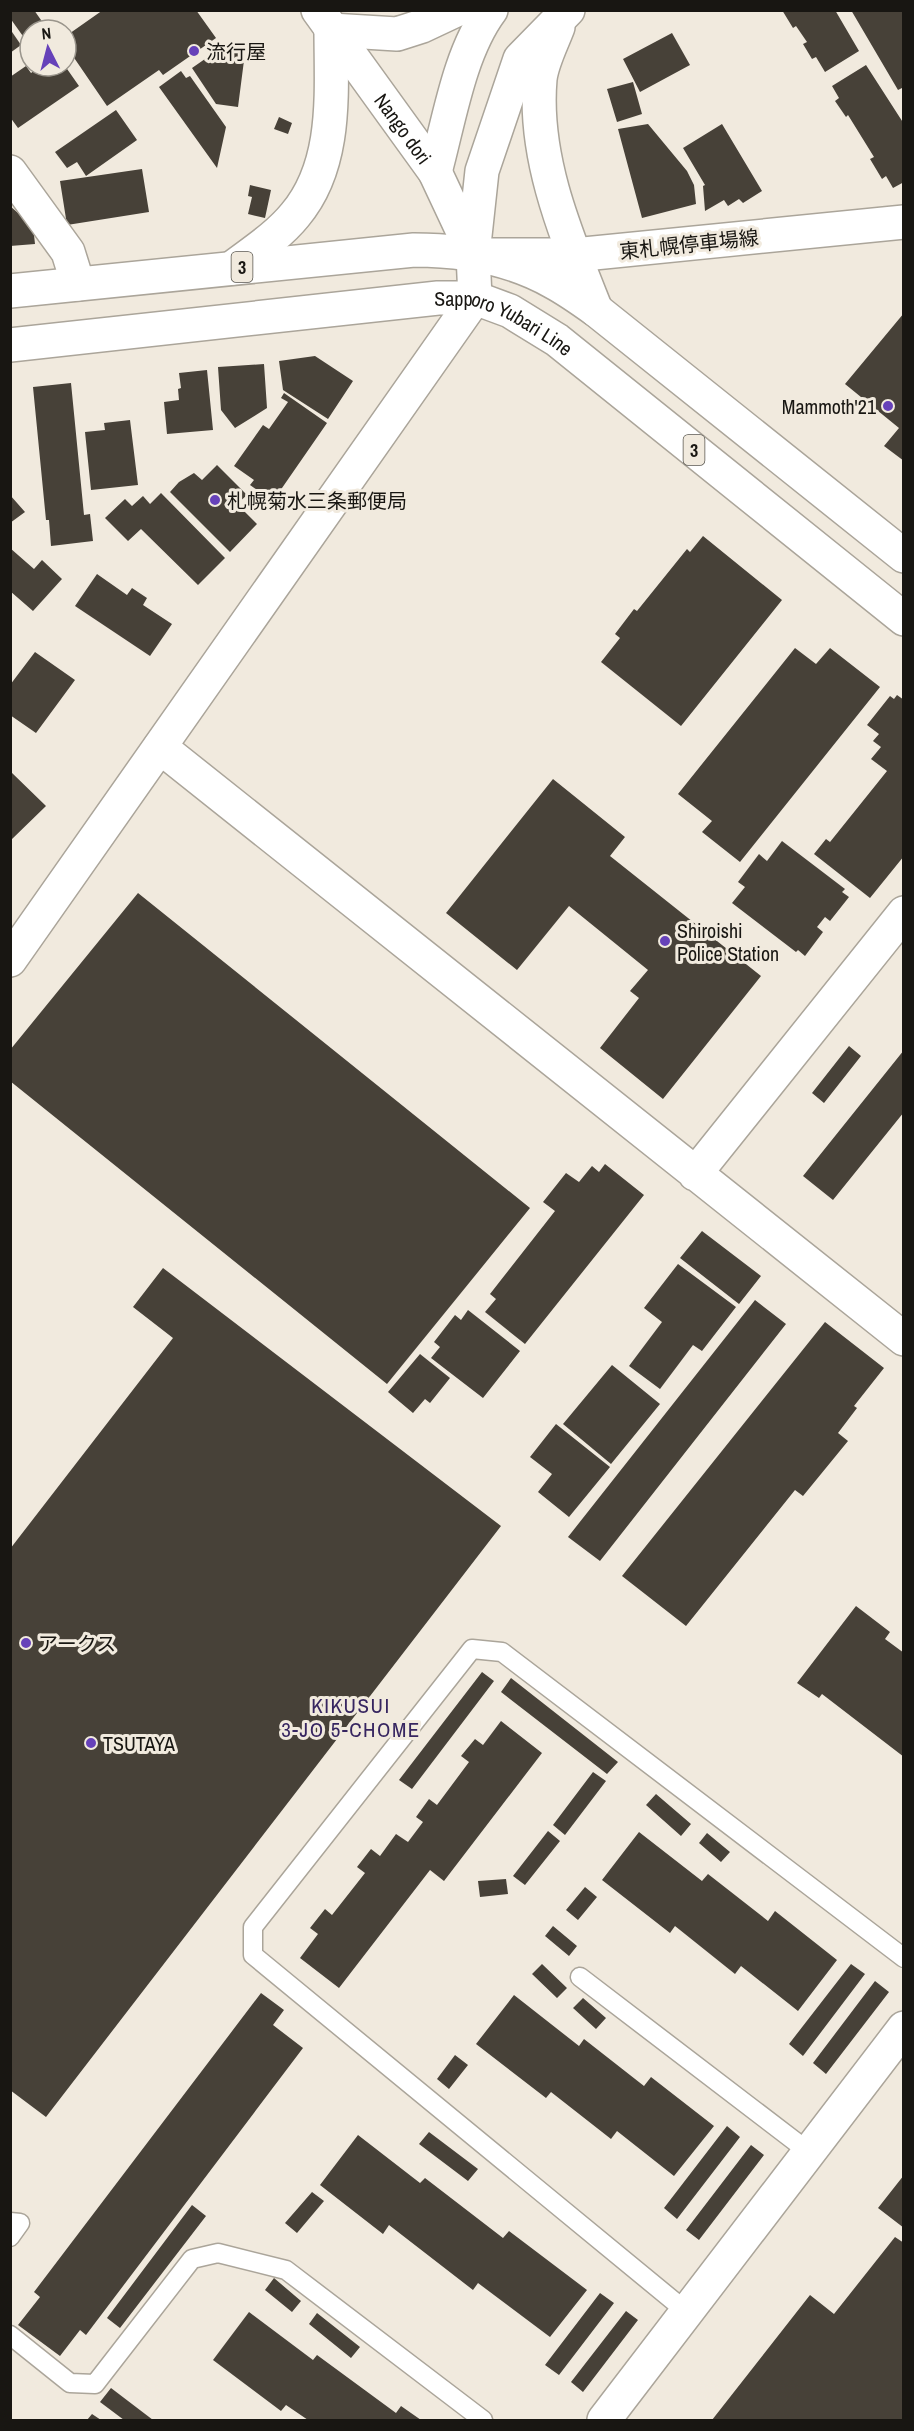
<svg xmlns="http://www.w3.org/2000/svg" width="914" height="2431" font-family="'Archivo Narrow','Noto Sans JP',sans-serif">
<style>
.building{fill:#474138}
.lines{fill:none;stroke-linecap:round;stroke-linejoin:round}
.service-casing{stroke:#aba59a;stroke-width:21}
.minor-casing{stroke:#aba59a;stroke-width:36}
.tertiary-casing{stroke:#aba59a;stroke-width:36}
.secondary-casing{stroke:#aba59a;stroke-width:36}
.primary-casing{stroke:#aba59a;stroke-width:36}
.service{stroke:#fff;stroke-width:18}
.minor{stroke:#fff;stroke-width:33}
.tertiary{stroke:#fff;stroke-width:33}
.secondary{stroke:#fff;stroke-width:33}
.primary{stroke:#fff;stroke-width:33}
.poi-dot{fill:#6641b9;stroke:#f1eade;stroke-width:2}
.labels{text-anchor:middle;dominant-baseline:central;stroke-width:6;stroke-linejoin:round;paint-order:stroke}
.shield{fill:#f1eade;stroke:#59564f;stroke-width:1.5}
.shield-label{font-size:18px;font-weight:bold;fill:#181612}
.poi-label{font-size:20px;fill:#181612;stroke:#f1eade;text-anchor:start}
.street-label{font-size:20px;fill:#181612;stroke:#f1eade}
.neighbourhood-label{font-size:21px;letter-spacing:1.5px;fill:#362560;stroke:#f1eade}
</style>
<rect width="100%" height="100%" fill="#f1eade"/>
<path class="building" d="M10,10h24l14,20h-18v16l-20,-28z
M103,10h93l20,28 -53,37 -4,-5 -52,36 -41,-60v-10z
M782,10h53l24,41 -34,21 -9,-15 -4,2 -9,-15 4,-2 -11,-16 -3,2z
M851,10h53v77l-6,3z
M10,29l11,16 -11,8z
M672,33l18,32 -50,27 -17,-33z
M228,43l18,2 -8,62 -22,-3 -24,-36z
M866,65l38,59v58l-11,6 -7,-12 -4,3 -12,-20 4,-2 -26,-42 -2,2 -11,-16 4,-3 -7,-12z
M26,66l5,7 10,-7h24l14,20 -61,42 -8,-11v-40z
M181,71l5,7 4,-2 36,51 -9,41 -58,-81z
M633,82l9,32 -25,8 -10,-33z
M116,110l21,30 -51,36 -9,-14 -10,6 -12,-16z
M279,117l13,6 -4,11 -14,-5z
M648,124l39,47 7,14 2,19 -54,14 -24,-89z
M722,124l40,67 -19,12 -4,-4 -11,7 -4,-6 -19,11 -2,-25 2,-1 -22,-37z
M142,169l7,43 -82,13 -7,-44z
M250,185l21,5 -6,28 -17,-4 4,-17 -4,-1z
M10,206l23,20 2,18 -25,2z
M904,313v148l-20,-15 15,-18 -54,-44z
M315,356l38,25 -25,38 -45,-29 -4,-29z
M264,364l3,44 -32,20 -14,-18 -3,-43z
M207,370l6,60 -46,4 -3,-32 15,-2 -1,-11 3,-1 -2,-15z
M71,383l13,132 6,-1 3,27 -42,5 -2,-26h-3l-13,-133z
M284,393l43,30 -54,78 -23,-16 4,-5 -20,-14 29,-41 6,4 19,-27 -7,-4z
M130,420l8,65 -47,5 -6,-58 20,-2 -1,-7z
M217,465l30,30 -10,9 20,20 -27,28 -60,-60 9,-10 15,-9 8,7z
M161,493l64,65 -27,27 -57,-56 -13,12 -23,-23 20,-19 7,7 11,-10 7,8z
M10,495l15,17 -15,11z
M703,536l79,64 -101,126 -80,-64 19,-24 -5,-4 19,-25 3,2 50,-62 3,3z
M10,548l24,21 8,-9 20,19 -29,32 -23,-20z
M97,574l30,21 5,-7 15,10 -4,7 29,19 -22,32 -75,-50z
M795,648l21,16 14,-16 50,39 -140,175 -38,-30 10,-11 -34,-27z
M35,652l40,28 -39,53 -26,-18v-30z
M897,695l7,5v156l-34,42 -56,-44 12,-15 4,3 57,-71 -16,-12 10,-12 -8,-6 6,-7 -12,-9 23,-29 4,3z
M10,771l36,35 -36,35z
M553,779l72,58 -15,19 151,120 -98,123 -63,-51 39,-50 -9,-7 18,-21 -79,-64 -52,64 -71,-57z
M782,841l63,48 -3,3 7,5 -19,24 -5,-4 -8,10 6,5 -18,24 -7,-6 -2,2 -64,-49 13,-16 -7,-5 21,-28 8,7z
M138,893l392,315 -143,176 -377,-303v-31z
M849,1046l12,10 -37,47 -12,-10z
M904,1050v62l-71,88 -30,-24z
M605,1164l39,31 -119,149 -40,-32 11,-13 -6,-5 65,-83 -12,-9 23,-29 13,9 13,-16 7,6z
M702,1231l59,45 -22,28 -59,-46z
M678,1264l58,43 -34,44 -9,-6 -33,44 -31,-23 33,-44 -18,-14z
M163,1268l338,258 -455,591 -36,-27v-541l163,-211 -40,-31z
M755,1300l31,24 -186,237 -32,-24z
M468,1310l52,41 -37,47 -52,-40 9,-11 -6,-5 21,-27 6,5z
M825,1322l59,46 -30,38 3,2 -19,25 10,8 -45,55 -8,-6 -109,136 -64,-50z
M420,1354l30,24 -20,25 -5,-4 -12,14 -25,-21z
M612,1365l48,39 -49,60 -48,-40z
M556,1424l54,43 -41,50 -31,-25 14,-18 -22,-17z
M856,1606l34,26 -5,7 19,14v104l-82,-63 -3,4 -22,-15z
M482,1672l12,9 -82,108 -13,-9z
M511,1678l107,84 -11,12 -106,-82z
M501,1721l41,32 -98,128 -14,-11 -91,118 -39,-30 18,-24 -8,-6 15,-19 7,6 33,-42 -8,-6 14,-18 9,7 16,-22 12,8 15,-20 -7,-5 13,-18 8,6 32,-43 -8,-6 14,-17 8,6z
M593,1772l13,9 -41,54 -12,-10z
M656,1794l35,30 -10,12 -35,-31z
M548,1831l12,10 -35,44 -12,-9z
M639,1832l63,49 6,-7 60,47 7,-10 62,49 -39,51 -57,-45 -6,8 -60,-48 -5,7 -68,-53z
M707,1833l23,19 -9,10 -22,-19z
M506,1879l2,15 -28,3 -2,-16z
M585,1887l12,10 -19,23 -12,-10z
M553,1926l24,20 -8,10 -24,-20z
M542,1964l25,24 -10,10 -25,-24z
M851,1964l14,10 -62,82 -14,-12z
M875,1981l14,11 -63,82 -13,-11z
M261,1993l23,17 -11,15 30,23 -217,287 -6,-5 -20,26 -42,-31 22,-28 -6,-5z
M514,1995l65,51 5,-7 60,47 7,-9 63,49 -40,50 -57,-45 -6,8 -60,-47 -5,6 -70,-54z
M583,1998l23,20 -10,11 -23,-21z
M455,2055l13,10 -19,24 -12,-10z
M727,2126l13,11 -63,82 -13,-11z
M429,2132l49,37 -10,12 -49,-37z
M358,2135l62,48 5,-5 78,60 6,-7 78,59 -37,47 -72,-54 -5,7 -84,-65 -6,9 -63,-49z
M751,2145l13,10 -65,85 -13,-10z
M904,2175v53l-26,-20z
M312,2192l12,9 -27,32 -12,-10z
M192,2205l14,11 -86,112 -13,-10z
M895,2237l9,6v177h-192l98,-125 24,19z
M274,2278l27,23 -9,11 -27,-22z
M600,2293l14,10 -55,72 -14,-10z
M626,2311l12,9 -55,72 -12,-10z
M249,2312l64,48 4,-5 79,58 5,-7 20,14h-113l-22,-15 -5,6 -68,-51z
M317,2313l43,34 -9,11 -42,-34z
M111,2388l42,32h-29l-24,-18z
M92,2414l9,6h-14z"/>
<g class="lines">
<g class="service-casing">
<path id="service" d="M580,1977l229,175
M10,2222l10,1 -10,14
M687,2312l-434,-357v-28l219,-278 30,3 402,306
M10,2335l60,48 25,1 97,-125 26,-6 68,17 197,150"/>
</g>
<g class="minor-casing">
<path id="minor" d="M10,172l58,80 10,32
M160,747l744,592
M695,1174l209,-261
M604,2420l300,-392"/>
</g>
<g class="tertiary-casing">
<g id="tertiary">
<path id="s1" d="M318,10l117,162 38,81"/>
<path d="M558,27c-6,16 -16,35 -18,52 -7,80 27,158 56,231"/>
<path d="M331,30l66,4 25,-8 34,-16"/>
<path d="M435,172c14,-51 24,-119 56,-162"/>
<path d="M10,960l465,-662 -2,-44 9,-83 38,-112 48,-49"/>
</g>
</g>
<g class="secondary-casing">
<path id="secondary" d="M490,255h84l330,-33"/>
</g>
<g class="primary-casing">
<g id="primary">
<path d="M232,268c21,-16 46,-32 63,-53 43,-51 36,-123 36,-185"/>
<path d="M10,291l404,-41c47,0 97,8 139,32 15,8 29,18 43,28l308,246"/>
<path id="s2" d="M10,345l428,-47h37l35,13 47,29 347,279"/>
</g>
</g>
<use href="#service" class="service"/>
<use href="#minor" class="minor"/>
<use href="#tertiary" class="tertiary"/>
<use href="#secondary" class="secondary"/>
<use href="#primary" class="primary"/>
</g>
<g class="poi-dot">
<circle cx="194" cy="51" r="6"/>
<circle cx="888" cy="406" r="6"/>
<circle cx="215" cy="500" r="6"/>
<circle cx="665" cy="941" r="6"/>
<circle cx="26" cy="1643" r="6"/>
<circle cx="91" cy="1743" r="6"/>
</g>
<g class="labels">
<g class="shield">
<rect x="231.5" y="252" width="21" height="30" rx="4.5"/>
<rect x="683.5" y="435" width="21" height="30" rx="4.5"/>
</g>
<g class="shield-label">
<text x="242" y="267">3</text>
<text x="694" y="450">3</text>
</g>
<g class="poi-label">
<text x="206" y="51">流行屋</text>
<text x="876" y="406" text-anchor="end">Mammoth'21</text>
<text x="227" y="500">札幌菊水三条郵便局</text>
<text x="677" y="930">Shiroishi<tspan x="677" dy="23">Police Station</tspan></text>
<text x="38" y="1643">アークス</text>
<text x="103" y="1743">TSUTAYA</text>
</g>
<g class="street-label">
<text stroke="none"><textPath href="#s1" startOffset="146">Nango dori</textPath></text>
<text transform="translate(689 244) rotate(-6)">東札幌停車場線</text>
<text stroke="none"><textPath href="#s2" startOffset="502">Sapporo Yubari Line</textPath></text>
</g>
<g class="neighbourhood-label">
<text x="351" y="1705">KIKUSUI<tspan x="351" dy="24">3-JO 5-CHOME</tspan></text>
</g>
</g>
<rect width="914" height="2431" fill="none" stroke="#181612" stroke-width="24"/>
<g transform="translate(48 48) rotate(354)"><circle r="28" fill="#f1eade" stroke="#9a958c" stroke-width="1.5"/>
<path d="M0-4.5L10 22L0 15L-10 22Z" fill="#6641b9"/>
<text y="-9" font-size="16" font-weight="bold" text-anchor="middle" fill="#181612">N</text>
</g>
</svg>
